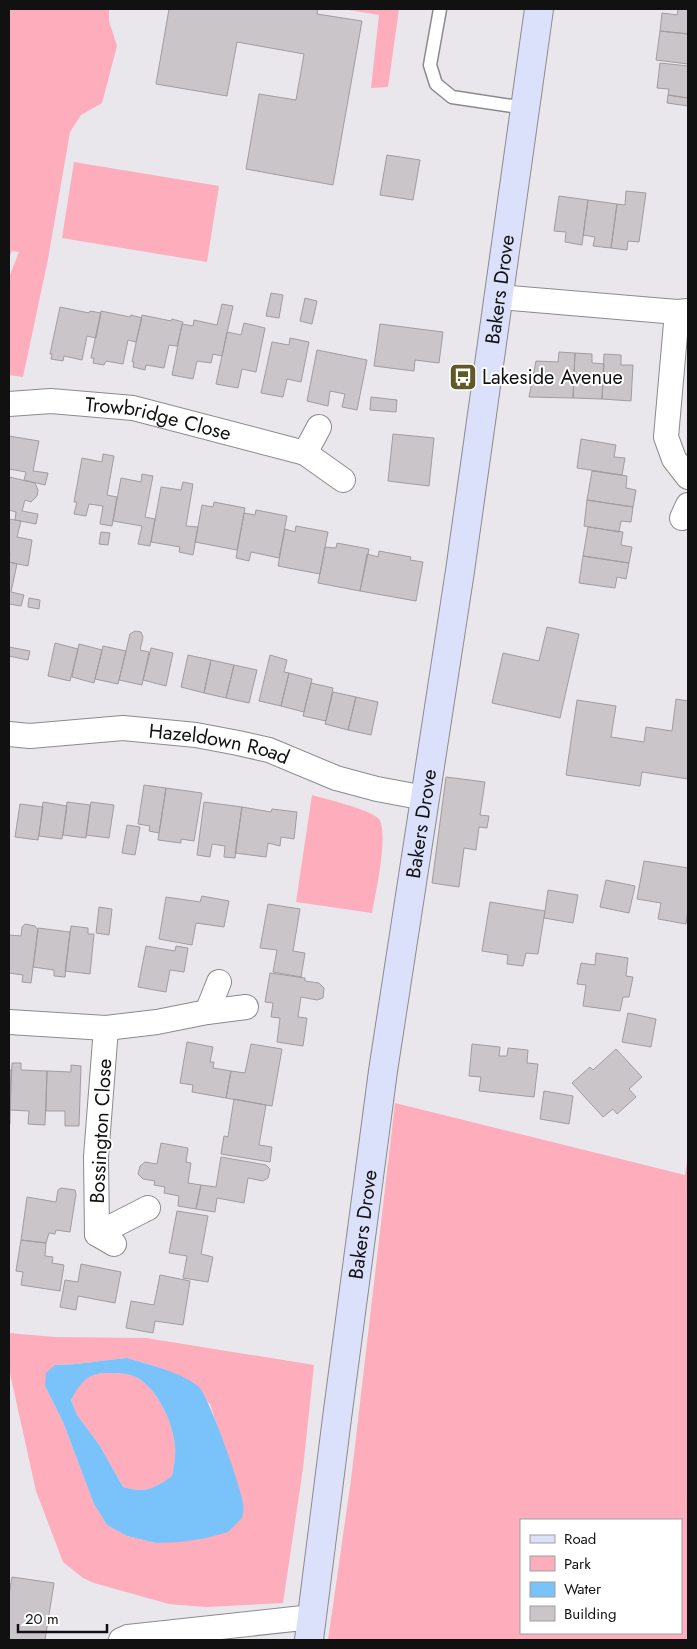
<svg xmlns="http://www.w3.org/2000/svg" width="697" height="1649" font-family="Jost,sans-serif">
<style>
.green{fill:#fdadbb;fill-rule:evenodd}
.water{fill:#79c2fa;fill-rule:evenodd}
.building{fill:#cac5c8;stroke:#a19c9f}
.lines{fill:none;stroke-linecap:round;stroke-linejoin:round}
.lane-casing{stroke:#8c8a8e;stroke-width:15}
.street-casing{stroke:#8c8a8e;stroke-width:26}
.secondary-casing{stroke:#8c8a8e;stroke-width:30}
.lane{stroke:#fff;stroke-width:12}
.street{stroke:#fff;stroke-width:24}
.secondary{stroke:#dce1fb;stroke-width:28}
.labels{text-anchor:middle;dominant-baseline:central;stroke-width:4;stroke-linejoin:round;paint-order:stroke}
.street-label{font-size:20px;fill:#111112;stroke:#fff}
.poi-label{font-size:20px;fill:#111112;stroke:#fff;text-anchor:start}
</style>
<rect width="100%" height="100%" fill="#e9e7ec"/>
<path class="green" d="M9,9h100v12l8,25 -15,57 -21,12 -11,17 -22,127 -25,118 -14,-2v-98l10,-25 -7,-1 -3,7z
M343,9h56l-11,78 -17,1 8,-73z
M74,162l145,24 -12,76 -145,-24z
M312,795c16,5 54,13 66,23 12,11 -3,78 -6,95l-76,-11z
M395,1103l290,72 3,-19v484h-360l23,-160zM521,1520h160v113h-160z
M9,1333l46,4 91,1 168,27 -11,103 -20,135 -77,4 -37,-3 -75,-21 -11,-5 -20,-16 -27,-71 -27,-122zM127,1358l28,8 22,9 33,29 11,34 -19,101 -46,4 -29,-7 -20,-11 -13,-21 -31,-82 -18,-36 10,-21c25,0 48,-5 72,-7z
M101,1373c12,0 24,-1 35,4 21,11 37,45 39,69 1,10 -1,20 -3,30 -20,14 -25,17 -49,11l-23,-41 -23,-31 -6,-15c8,-15 11,-24 30,-27z"/>
<path class="water" d="M127,1358c23,7 51,13 71,28 10,8 43,101 45,117 1,5 0,10 -1,15l-14,14 -26,7 -23,3 -23,1 -29,-7 -20,-11 -13,-21 -31,-82 -18,-36 1,-13 9,-8c25,0 48,-5 72,-7zM101,1373c12,0 24,-1 35,4 21,11 37,45 39,69 1,10 -1,20 -3,30 -20,14 -26,17 -49,11l-23,-41 -23,-31 -6,-15c8,-14 13,-24 30,-27z"/>
<path class="building" d="M169,9h149l-1,5 45,7 -29,164 -87,-16 13,-75 37,6 8,-46 -67,-12 -10,54 -71,-12z
M678,9h10v25l-28,-3 2,-18 15,2z
M660,31l28,3v30l-32,-4z
M660,63l28,3v32l-20,-3 1,-6 -12,-1z
M668,95l20,3v8l-21,-3z
M387,155l33,5 -7,40 -33,-5z
M626,191l20,2 -7,49 -11,-1 -1,9 -16,-2 6,-44 8,1z
M559,196l29,4 -6,45 -17,-3 1,-10 -12,-1z
M588,200l29,4 -6,44 -18,-2 2,-9 -12,-2z
M271,293l12,2 -4,23 -13,-2z
M305,298l12,3 -5,23 -12,-3z
M222,304l11,2 -11,50 -9,-2 -2,9 -14,-2 -4,18 -21,-4 10,-51 11,2 1,-6 23,5z
M60,307l29,6 1,-2 11,2 -5,25 -9,-2 -5,24 -18,-4 -1,5 -12,-2 1,-5h-2z
M101,311l29,6 1,-2 11,3 -6,24 -8,-2 -5,24 -17,-3 -2,4 -11,-2 1,-5h-3z
M142,315l29,6 1,-2 11,3 -6,24 -8,-1 -5,23 -18,-3 -1,5 -12,-3 1,-5h-2z
M244,323l21,5 -9,44 -14,-3 -4,19 -22,-4 11,-52 14,3z
M380,324l63,8 -4,31 -24,-3 -1,11 -40,-5z
M290,338l19,4 -8,40 -14,-3 -4,18 -22,-4 11,-51 17,3z
M317,350l50,10 -10,50 -15,-3 3,-13 -15,-3 -2,15 -21,-5z
M559,352l16,1 -2,45 -44,-1 7,-36 22,1z
M575,353l17,1v9l12,1 -2,35 -29,-1z
M604,354l17,1v10h12l-2,36 -29,-2z
M371,397l26,3 -1,12 -26,-2z
M393,434l41,4 -5,48 -41,-5z
M9,436l30,5 -6,30 15,2 -3,12 -21,-5 2,-8 -17,-3z
M581,439l35,6 -2,12 11,1 -3,17 -45,-7z
M103,454l11,2 -7,39 10,2 -5,29 -12,-2 3,-18 -14,-2 -3,12 -12,-2 3,-12h-3l8,-44 20,4z
M592,471l35,5 -1,12 10,2 -3,17 -46,-7z
M142,474l11,2 -8,41 10,2 -5,27 -12,-2 4,-18 -29,-5 8,-43 20,4z
M9,477l26,6 3,7 -1,6 -6,6 -6,-2 -3,11 16,3 -2,10 -21,-4 1,-8 -7,-2z
M183,482l10,2 -7,42 12,1 -5,28 -14,-3 1,-5 -29,-5 10,-55 20,3z
M587,500l46,7 -2,15 -10,-1 -2,11 -35,-6z
M214,502l31,6 -8,42 -42,-8 7,-37 11,2z
M256,510l31,6 -8,42 -28,-6 -2,9 -13,-3 8,-45 11,2z
M9,519l12,2 -4,16 15,3 -4,26 -19,-4 1,-9h-1z
M296,526l32,6 -8,42 -42,-8 7,-37 10,3z
M588,527l35,5 -2,13 11,2 -3,16 -46,-7z
M101,532l9,1 -2,12 -9,-1z
M337,543l32,6 -9,42 -42,-8 7,-36 11,1z
M379,551l32,6 -1,3 13,2 -7,39 -56,-10 7,-37 11,3z
M583,556l46,7 -3,16 -9,-2 -2,11 -36,-5z
M9,562l8,2 -6,28 13,3 -3,11 -12,-2z
M29,598l11,2 -1,9 -11,-2z
M547,627l32,7 -19,84 -68,-15 11,-50 36,8z
M135,631l6,1 2,5 -3,13 9,2 -7,33 -23,-5 11,-46z
M55,643l23,6 -8,32 -22,-5z
M79,644l23,6 -8,33 -22,-6z
M103,646l23,5 -8,33 -23,-5z
M9,647l21,4 -2,9 -19,-4z
M151,648l22,5 -7,33 -23,-6z
M188,655l23,5 -7,33 -23,-6z
M270,655l17,5 -3,12 5,1 -8,33 -22,-5z
M211,660l23,5 -8,33 -22,-5z
M234,665l23,5 -8,33 -23,-5z
M289,673l23,6 -8,33 -23,-6z
M311,683l22,5 -7,33 -23,-5z
M333,692l23,5 -8,33 -23,-6z
M356,697l22,5 -7,33 -23,-5z
M676,699l12,2v78l-46,-7 -2,14 -74,-11 11,-75 39,6 -5,31 33,5 2,-15 26,4z
M446,777l39,5 -5,33 9,1 -2,12 -8,-1 -3,23 -12,-2 -5,39 -27,-4z
M144,785l22,3 -7,45 -10,-2 1,-5 -12,-2z
M166,788l36,5 -8,48 -13,-2v4l-23,-3z
M43,802l24,4 -5,33 -23,-3z
M67,802l23,3 -4,33 -23,-3z
M91,802l23,3 -5,33 -23,-3z
M204,802l38,5 -7,51 -11,-1 1,-11 -13,-2 -2,13 -13,-2z
M20,804l23,3 -5,33 -23,-3z
M242,807l29,5 1,-3 25,3 -3,27 -13,-2 -1,9 -12,-3 -2,14 -31,-4z
M127,825l13,2 -5,28 -13,-2z
M644,861l44,7v41l-2,15 -28,-5 3,-16 -24,-4z
M606,880l29,6 -6,27 -29,-6z
M548,890l30,5 -5,28 -29,-5z
M202,896l27,5 -5,26 -28,-4 -4,22 -33,-6 7,-42 34,5z
M490,902l55,9 -7,43 -12,-1 -3,13 -16,-2 1,-9 -26,-4z
M268,904l32,5 -7,42 12,2 -4,24 -28,-5 4,-22 -17,-2z
M99,907l13,2 -3,26 -13,-2z
M25,924l10,2 3,4 -7,53 -9,-1 1,-7 -14,-2v-38l12,1 1,-9z
M71,926l17,2v6h6l-4,40 -25,-3z
M38,928l32,4 -5,45 -11,-1v-6l-21,-3z
M146,946l29,5 1,-5 12,2 -4,24 -14,-2 -4,22 -28,-5z
M596,953l32,5 -2,18 7,1 -4,20h-6l-3,14 -37,-5 3,-21 -9,-1 4,-21 14,2z
M270,973l35,5v3l14,2 5,5 -1,10 -6,2 -16,-3 -3,20 9,1 -4,28 -26,-4 3,-24 -9,-1 2,-14 -8,-1z
M628,1013l28,6 -5,28 -29,-5z
M187,1042l26,5 -3,15h4l-1,6 18,3 -5,27 -34,-6 1,-7 -13,-2z
M251,1044l31,5 -10,57 -46,-8 5,-27 14,2z
M472,1044l28,3 -1,9h8l1,-8 20,2 -1,13 11,1 -4,33 -55,-6 2,-14 -12,-1z
M616,1049l26,28 -13,12 7,8 -19,17 -4,-5 -10,8 -31,-34 18,-16 3,3z
M12,1063h9v7l26,1 -2,54 -17,-1 1,-13 -19,-1z
M71,1065l10,1 -2,60h-14v-15h-19l1,-40 24,1z
M9,1070h2l-1,54h-1z
M544,1091l29,5 -4,28 -29,-5z
M234,1099l32,6 -7,40 13,2 -2,15 -49,-8 3,-18 4,1z
M161,1143l27,5 -2,14 5,1 -3,20 13,2 -5,24 -18,-3 1,-10 -15,-3 1,-6 -11,-2 1,-4 -12,-2 -5,-5 2,-8 5,-4 12,2z
M221,1157l45,8 4,4 -2,9 -5,3 -15,-3 -4,25 -27,-5 -2,14 -19,-3 5,-24 15,2z
M61,1188l14,2 1,4 -6,38 -14,-2 -1,4 -6,-1 -3,10 -25,-3 6,-43 29,5 2,-12z
M177,1211l31,5 -7,38 12,3 -5,25 -25,-4 4,-22 -18,-3z
M21,1240l25,3 -1,13 8,1 -1,6 12,2 -4,26 -39,-6 2,-13 -7,-1z
M81,1264l40,8 -6,31 -37,-7 -2,14 -16,-3 5,-27 13,2z
M160,1275l30,6 -7,44 -28,-4 -2,12 -27,-5 5,-27 23,4z
M12,1577l42,6 -9,57h-36v-45z"/>
<g class="lines">
<g class="lane-casing">
<path id="lane" d="M440,9l-10,56 6,19 16,13 73,11"/>
</g>
<g class="street-casing">
<g id="street">
<path d="M499,297l178,15 11,-1"/>
<path d="M677,312l-11,125 8,22 14,18"/>
<path id="s1" d="M9,404l42,-3 82,7 172,45 38,27"/>
<path d="M305,453l14,-26"/>
<path d="M682,518l6,-13"/>
<path id="s2" d="M9,734l21,2 93,-8 73,7 42,8 31,7 67,28 41,11 48,9"/>
<path d="M207,1012l39,-5"/>
<path d="M9,1022l97,6 51,-6 50,-10 12,-30"/>
<path d="M106,1028l-10,129 1,77 17,10"/>
<path d="M97,1234l51,-26"/>
<path d="M121,1640l7,-3 184,-20"/>
</g>
</g>
<g class="secondary-casing">
<g id="secondary">
<path id="s3" d="M309,1640l28,-222 46,-347 77,-500 79,-562"/>
</g>
</g>
<use href="#lane" class="lane"/>
<use href="#street" class="street"/>
<use href="#secondary" class="secondary"/>
</g>
<defs>
<g id="bus-square" transform="scale(1.4375)"><rect x="-9" y="-9" width="18" height="18" rx="4" fill="#605925" stroke="#fff"/><path d="M-5-6H5V4H4V6H2V4H-2V6H-4V4H-5ZM-3.5-4V0h7V-4ZM-3.5 1.2v1.5H-2V1.2ZM2 1.2v1.5H3.5V1.2Z" fill="#fff"/></g>
</defs>
<g fill-rule="evenodd">
<use href="#bus-square" x="463" y="377"/>
</g>
<g class="labels">
<g class="street-label">
<text stroke="none"><textPath href="#s3" startOffset="1364">Bakers Drove</textPath></text>
<text stroke="none"><textPath href="#s1" startOffset="151">Trowbridge Close</textPath></text>
<text stroke="none"><textPath href="#s2" startOffset="212">Hazeldown Road</textPath></text>
<text stroke="none"><textPath href="#s3" startOffset="824">Bakers Drove</textPath></text>
<text transform="translate(101 1131) rotate(-87)">Bossington Close</text>
<text stroke="none"><textPath href="#s3" startOffset="419">Bakers Drove</textPath></text>
</g>
<g class="poi-label">
<text x="482" y="377">Lakeside Avenue</text>
</g>
</g>
<rect width="697" height="1649" fill="none" stroke="#111112" stroke-width="20"/>
<rect x="520" y="1519" width="162" height="115" fill="#ffffff" stroke="#a0a0a0"/>
<rect x="530" y="1535" width="25" height="8" fill="#dce1fb" stroke="#a0a0a0"/>
<text x="564" y="1544" font-size="15" fill="#111112">Road</text>
<rect x="530" y="1556" width="25" height="15" fill="#fdadbb" stroke="#a0a0a0"/>
<text x="564" y="1569" font-size="15" fill="#111112">Park</text>
<rect x="530" y="1582" width="25" height="15" fill="#79c2fa" stroke="#a0a0a0"/>
<text x="564" y="1594" font-size="15" fill="#111112">Water</text>
<rect x="530" y="1606" width="25" height="15" fill="#cac5c8" stroke="#a0a0a0"/>
<text x="564" y="1619" font-size="15" fill="#111112">Building</text>
<path d="M18 1624v8h89v-8" fill="none" stroke="#111112" stroke-width="2.5"/>
<text x="25" y="1624" font-size="15" fill="#111112" stroke="#ffffff" stroke-width="4" paint-order="stroke">20 m</text>
</svg>
